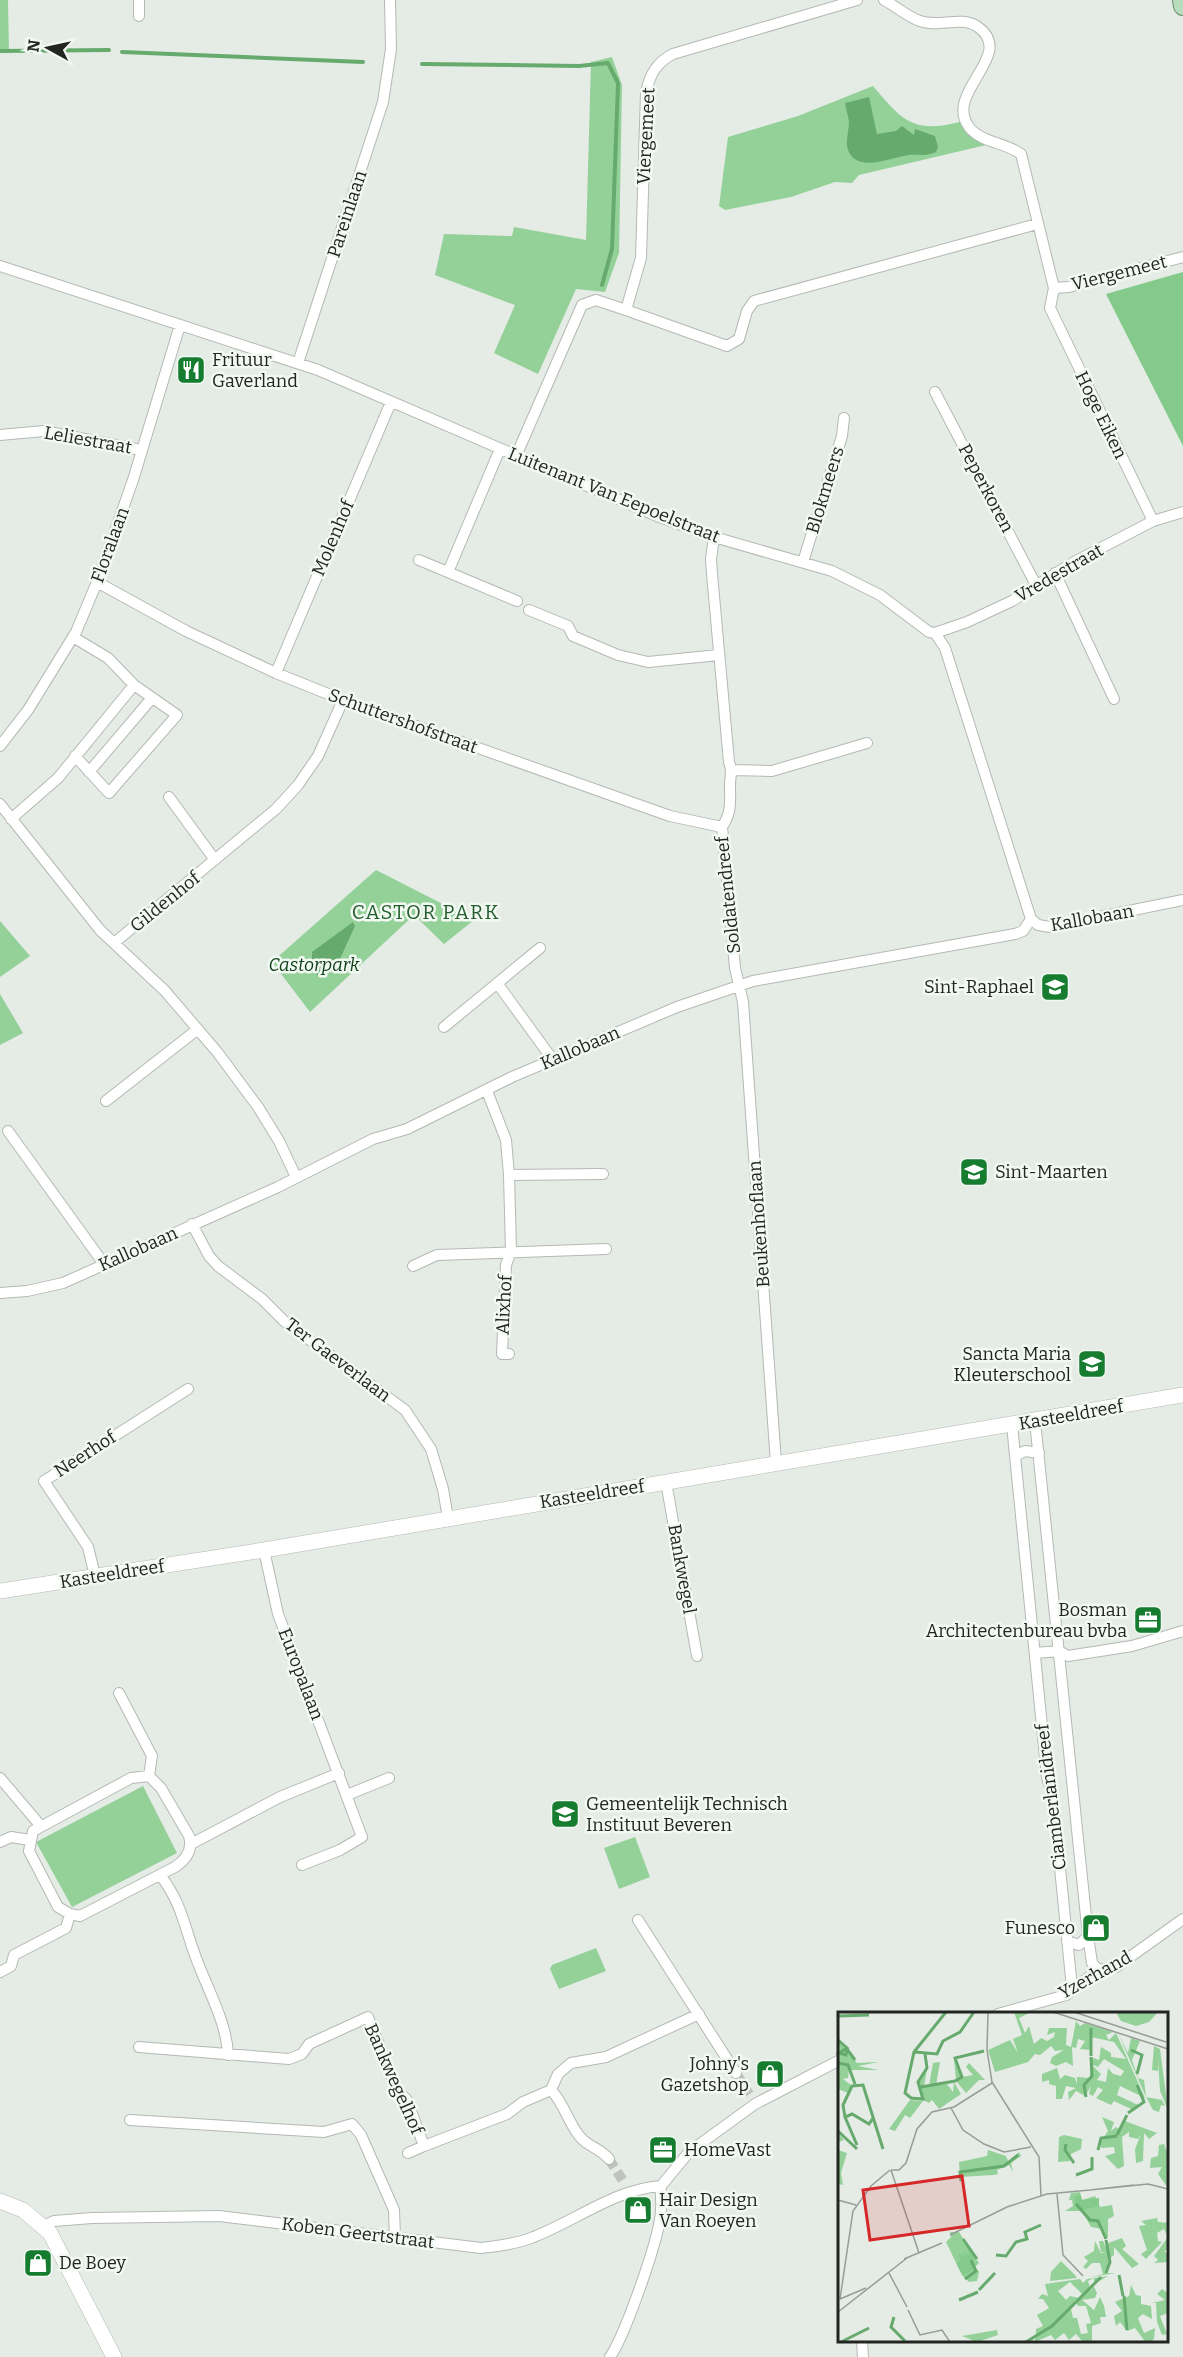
<svg xmlns="http://www.w3.org/2000/svg" width="1183" height="2357" font-family="Bitter,serif">
<style>
.green{fill:#94d199}
.forest{fill:#84ca8a}
.water{fill:#66ab6d}
.lines{fill:none;stroke-linecap:round;stroke-linejoin:round}
.stream{stroke:#66ab6d;stroke-width:4}
.street-tunnel{stroke:#bec3be;stroke-width:10;stroke-dasharray:10 5;stroke-linecap:butt}
.street-casing{stroke:#b4b9b4;stroke-width:12}
.secondary-casing{stroke:#b4b9b4;stroke-width:16}
.primary-casing{stroke:#678e6a;stroke-width:20}
.street{stroke:#fff;stroke-width:10}
.secondary{stroke:#fff;stroke-width:15}
.primary{stroke:#b9ddbc;stroke-width:18}
.labels{text-anchor:middle;dominant-baseline:central;stroke-width:5;stroke-linejoin:round;paint-order:stroke}
.street-label{font-size:18px;fill:#232523;stroke:#f2f8f2}
.poi-label{font-size:18px;fill:#232523;stroke:#f2f8f2;text-anchor:start}
.park-label{font-size:18px;font-style:italic;fill:#0e4118;stroke:#f2f8f2}
.neighbourhood-label{font-size:20px;letter-spacing:1.5px;fill:#245e2d;stroke:#f2f8f2}
.inset-river{fill:none;stroke:#66ab6d;stroke-width:3}
.inset-road{fill:none;stroke:#979c97;stroke-width:1.5}
.view{fill:#d62828;fill-opacity:0.15;stroke:#d62828;stroke-width:3}
.inset-edge{fill:none;stroke:#232523;stroke-width:3}
</style>
<rect width="100%" height="100%" fill="#e5ebe5"/>
<path class="green" d="M0,0h8l1,52h-9z
M612,57l10,28 -3,168 -14,39 -29,-3 -38,85 -44,-21 21,-48 -80,-30 9,-41 68,2 2,-9 72,13 5,-178z
M873,86c29,34 39,48 87,36l26,23 -127,30 -7,8 -17,-1 -44,15 -66,13 -6,-4 9,-69 70,-21z
M376,870l98,50 -30,24 -30,-29 -104,97 -38,-50z
M0,921l30,35 -30,21z
M0,994l23,39 -23,12z
M143,1786l34,67 -105,54 -36,-65z
M635,1837l15,40 -31,12 -15,-41z
M596,1948l10,23 -47,18 -9,-20 2,-4z"/>
<path class="forest" d="M1183,272v174l-77,-152z"/>
<path class="water" d="M869,97l8,37 19,-3 6,-5 12,9 1,-6 20,7 3,11 -2,5c-11,5 -17,2 -27,3 -17,2 -52,19 -61,-5 -3,-8 1,-20 1,-28 -1,-6 -3,-13 -4,-19z
M353,922l2,4 -16,35 -19,16 -8,-6v-19z"/>
<g class="lines">
<path class="stream" d="M0,51l109,-1
M122,52l241,10
M422,64l157,2 29,-3 10,20 -6,166 -10,36"/>
<path class="street-tunnel" d="M736,2073l14,23
M609,2159l16,25"/>
<g class="street-casing">
<path id="street" d="M139,0v16
M884,0c12,6 23,17 36,21 19,7 41,-6 58,6 39,28 -35,65 -9,100 12,16 36,15 52,27l33,134 -4,20 103,213
M0,266l318,104 339,146 57,21 118,34 48,24 49,37 6,1 10,15 86,271
M1054,288l15,-1 114,-30
M626,310l101,36 12,-7 8,-28 7,-10 283,-77
M298,363l85,-261 8,-53 -1,-49
M935,392l101,193
M0,435l44,-4 97,19
M516,456l66,-151 14,-5 30,10 15,-52 5,-166c4,-18 11,-30 27,-38l184,-54
M714,537l-3,22 1,15 17,188c4,9 1,13 1,23 0,17 2,27 -8,42l13,141 8,34 33,461
M419,560l98,41
M803,562l39,-126 2,-18
M448,572l52,-123
M1055,573l59,126
M97,582l89,49 90,42 67,27 327,116 52,11
M529,610l39,16 5,10 45,19 30,7 71,-7
M935,633l32,-11 45,-21 62,-39 79,-41 30,-9
M73,637l35,21 26,27 43,30 -68,78 -34,-37
M276,673l115,-271
M0,746l28,-36 48,-78 21,-50 36,-102 47,-155
M733,770l39,1 95,-28
M89,772l63,-74
M169,797l46,63
M0,804l100,126 65,61 53,62 40,54 21,34 17,36
M11,819l47,-41 76,-93
M1031,919l7,6 12,2 133,-27
M114,943l162,-134 22,-24 20,-29 25,-56
M497,983l56,77
M444,1027l96,-79
M487,1091l19,49 3,35 2,76 -5,14 -4,89h7
M106,1101l92,-72
M8,1131l96,133
M509,1175l94,-1
M192,1224l17,32 9,10 44,33 22,22 121,89 26,39 12,40 5,29
M413,1266l24,-11 169,-6
M0,1293l27,-2 36,-8 215,-96 95,-48 34,-10 105,-52 165,-70 76,-26 262,-47 8,-3 8,-12
M1035,1421l53,515 4,27 6,7
M1012,1425l35,352 6,21 19,190
M1015,1456l10,-5 14,2
M666,1482l31,174
M264,1550l14,64 84,223 -22,13 -38,15
M95,1576l-7,-29 -44,-66 144,-92
M1035,1653l24,-2 9,5 64,-10 51,-15
M119,1693l33,63 -3,20
M149,1776l12,12 28,48c4,13 -2,23 -14,31l-95,49 -10,-2 -12,-7 -29,-56 4,-20 98,-53z
M0,1778l40,47
M347,1795l42,-17
M0,1842l11,-5 19,3
M191,1844l89,-47 59,-24
M160,1875c23,29 25,56 38,88 11,29 29,61 30,92
M638,1920l98,153
M1067,1941l12,4 9,-9
M0,1972l11,-6 3,-11 52,-27 4,-14
M998,2014l68,-19 32,-25 18,-3 67,-48
M139,2047l150,12 13,-5 7,-10 59,-27 29,73 10,10 17,46 -16,7
M551,2090c14,14 19,38 31,49 8,8 19,10 27,20
M130,2120l194,12 28,-8 9,11 33,75 1,27
M424,2146l83,-32 16,-12 28,-12 7,-16 13,-11 35,-6 93,-43
M44,2226l10,-5 38,-3 127,-2 262,32c17,-2 34,-4 50,-10 43,-16 84,-49 130,-52
M862,2340l1,17
M610,2357c15,-22 51,-122 51,-148 1,-8 -1,-15 0,-23l28,-34 66,-48 85,-44"/>
</g>
<g class="secondary-casing">
<path id="secondary" d="M0,1591l264,-41 919,-155
M0,2201l23,9 27,23 64,124"/>
</g>
<g class="primary-casing">
<path id="primary" d="M1182,0l1,6"/>
</g>
<use href="#street" class="street"/>
<use href="#secondary" class="secondary"/>
<use href="#primary" class="primary"/>
</g>
<defs>
<g id="restaurant-square" transform="scale(1.5)"><rect x="-9" y="-9" width="18" height="18" rx="4" fill="#167c2f" stroke="#f2f8f2"/><path d="M-5-6h1v4h1v-4h1v4h1v-4h1v5L-1.5 .5V6h-2V.5L-5-1ZM5-6V6H3V1.5H1.5Q1.5-4 5-6Z" fill="#fff"/></g>
<g id="school-square" transform="scale(1.5)"><rect x="-9" y="-9" width="18" height="18" rx="4" fill="#167c2f" stroke="#f2f8f2"/><path d="M0-5L7-2L0 1L-7-2ZM-4 1L0 2.5L4 1V4Q0 6-4 4Z" fill="#fff"/></g>
<g id="office-square" transform="scale(1.5)"><rect x="-9" y="-9" width="18" height="18" rx="4" fill="#167c2f" stroke="#f2f8f2"/><path d="M-6-3h4V-5.5h4V-3h4V5H-6ZM-1-4.5V-3h2v-1.5ZM-6 0V1H6V0Z" fill="#fff"/></g>
<g id="shop-square" transform="scale(1.5)"><rect x="-9" y="-9" width="18" height="18" rx="4" fill="#167c2f" stroke="#f2f8f2"/><path d="M-5-2.5h2.3a2.7 3.5 0 0 1 5.4 0H5L5.5 6h-11ZM-1.5-2.5h3a1.5 2.3 0 0 0-3 0Z" fill="#fff"/></g>
</defs>
<g fill-rule="evenodd">
<use href="#restaurant-square" x="191" y="370"/>
<use href="#school-square" x="1055" y="987"/>
<use href="#school-square" x="974" y="1172"/>
<use href="#school-square" x="1092" y="1364"/>
<use href="#office-square" x="1148" y="1620"/>
<use href="#school-square" x="565" y="1814"/>
<use href="#shop-square" x="1096" y="1928"/>
<use href="#shop-square" x="770" y="2074"/>
<use href="#office-square" x="663" y="2150"/>
<use href="#shop-square" x="638" y="2210"/>
<use href="#shop-square" x="38" y="2263"/>
</g>
<g class="labels">
<g class="street-label">
<text transform="translate(646 136) rotate(-87)">Viergemeet</text>
<text transform="translate(347 214) rotate(-72)">Pareinlaan</text>
<text transform="translate(1119 273) rotate(-14)">Viergemeet</text>
<text transform="translate(1101 415) rotate(64)">Hoge Eiken</text>
<text transform="translate(88 440) rotate(10)">Leliestraat</text>
<text transform="translate(986 488) rotate(62)">Peperkoren</text>
<text transform="translate(825 490) rotate(-73)">Blokmeers</text>
<text transform="translate(614 495) rotate(22)">Luitenant Van Eepoelstraat</text>
<text transform="translate(333 538) rotate(-67)">Molenhof</text>
<text transform="translate(110 545) rotate(-70)">Floralaan</text>
<text transform="translate(1059 573) rotate(-30)">Vredestraat</text>
<text transform="translate(403 721) rotate(20)">Schuttershofstraat</text>
<text transform="translate(728 895) rotate(-96)">Soldatendreef</text>
<text transform="translate(165 902) rotate(-39)">Gildenhof</text>
<text transform="translate(1092 918) rotate(-10)">Kallobaan</text>
<text transform="translate(580 1048) rotate(-23)">Kallobaan</text>
<text transform="translate(759 1224) rotate(-94)">Beukenhoflaan</text>
<text transform="translate(138 1249) rotate(-24)">Kallobaan</text>
<text transform="translate(504 1305) rotate(-87)">Alixhof</text>
<text transform="translate(338 1360) rotate(37)">Ter Gaeverlaan</text>
<text transform="translate(1071 1415) rotate(-10)">Kasteeldreef</text>
<text transform="translate(85 1454) rotate(-33)">Neerhof</text>
<text transform="translate(592 1494) rotate(-9)">Kasteeldreef</text>
<text transform="translate(682 1569) rotate(80)">Bankwegel</text>
<text transform="translate(112 1574) rotate(-9)">Kasteeldreef</text>
<text transform="translate(301 1674) rotate(69)">Europalaan</text>
<text transform="translate(1051 1797) rotate(-97)">Ciamberlanidreef</text>
<text transform="translate(1095 1975) rotate(-29)">Yzerhand</text>
<text transform="translate(394 2079) rotate(66)">Bankwegelhof</text>
<text transform="translate(358 2233) rotate(7)">Koben Geertstraat</text>
</g>
<g class="poi-label">
<text x="212" y="360">Frituur<tspan x="212" dy="21">Gaverland</tspan></text>
<text x="1034" y="987" text-anchor="end">Sint-Raphael</text>
<text x="995" y="1172">Sint-Maarten</text>
<text x="1071" y="1354" text-anchor="end">Sancta Maria<tspan x="1071" dy="21">Kleuterschool</tspan></text>
<text x="1127" y="1610" text-anchor="end">Bosman<tspan x="1127" dy="21">Architectenbureau bvba</tspan></text>
<text x="586" y="1804">Gemeentelijk Technisch<tspan x="586" dy="21">Instituut Beveren</tspan></text>
<text x="1075" y="1928" text-anchor="end">Funesco</text>
<text x="749" y="2064" text-anchor="end">Johny's<tspan x="749" dy="21">Gazetshop</tspan></text>
<text x="684" y="2150">HomeVast</text>
<text x="659" y="2200">Hair Design<tspan x="659" dy="21">Van Roeyen</tspan></text>
<text x="59" y="2263">De Boey</text>
</g>
<g class="park-label">
<text x="314" y="965">Castorpark</text>
</g>
<g class="neighbourhood-label">
<text x="426" y="912">CASTOR PARK</text>
</g>
</g>
<g transform="translate(838 2012)">
<rect width="330" height="330" fill="#e5ebe5"/>
<path d="M176,0h17l-12,6 6,15 4,-7 5,18 7,-6 6,3 7,-4 1,-5 -8,3 2,-7h18l-1,17 5,2 5,-26 4,5 5,-3 28,9 -7,3 3,5 7,-7 29,65 -25,-12 -3,9 21,10 -5,5 -19,-9 -3,4 -15,-7 7,-8 -5,-3 -5,9 -4,-2 2,-8 -6,10 -9,-5 -7,9 -1,-8 8,-4 -10,-2 -4,13h-6v-13l-7,-2v-4l-7,2v-8l15,-6 3,11 5,-4 10,3 2,6v-7l13,1 1,-21 8,3 2,-13 10,6v4l15,2 -12,-17 -23,-5v13l-11,-1 5,-8 -7,-2 -2,9 -4,-1 1,19 -7,-4 -10,4 -6,-3 2,-6 12,-7 -9,1 -4,-5 -11,9 -5,-1 -7,8 -33,10 -7,-22 22,-10 8,13 -5,-14 9,-4zM266,47l20,12 -3,5 -8,-2 -5,-6 -2,14 -9,-2 4,-6 -10,-10 7,3zM278,0h42l-9,10 -13,4 -15,-5zM280,21l10,20 3,-15 9,3 -8,19 6,18 6,2 2,17 16,3 3,6 -4,-1 -2,7 -6,-2 -7,-13zM0,28l19,23 22,-1 -21,4 20,4h-29l-1,8 -5,1 8,6 -3,8 -10,-4zM316,34l6,3 8,61 -8,-19 -2,-32v12l-6,-1zM116,46l8,19 11,-2 -7,-8 3,-4 16,17h-6l-13,13 -10,-12zM102,50l-4,23 11,-1 6,8 1,-10 7,12 -22,15 -7,-9 -3,3 -6,-3 -4,-18 9,-18 -4,22h5l4,-23zM72,88l13,1 -13,17 -5,-3 -10,16 -6,-2zM264,105l12,5 -3,9 5,-4 5,3 4,-9 32,12 -8,6 -5,-6 -1,28 -7,2 -1,-14 6,-15 -3,5 -9,-2v-5l-7,5 2,29 -6,3 -13,-13 10,-3 -1,-6 -12,1 -3,-4 9,-13zM0,120l6,8 -5,2 -1,8 9,3 -6,20 2,12 -5,-1zM226,123l18,4 -1,10 -10,5 -1,7 -12,1 1,-25zM326,132l4,11v33l-10,-14 4,-7 -12,1 1,-10 7,-2 1,-11zM150,138l18,6 3,7 10,-11 2,4 -10,7 2,9 -4,-7 -12,5 1,4 -5,1 -33,2 -1,-15 28,-6zM242,180l2,8 13,-4 5,11 12,-2 2,11 -6,3v18l-3,2 -3,-10 -11,-2 -9,-16h-17l8,-5 -1,-6h-3l2,-7zM319,206l1,4 10,1v6l-2,5 -2,-5 -7,4 1,8 4,1 -16,17 -5,-5 6,-4 -8,-24 7,-1 -5,-4zM112,220h9l20,31 -4,4 4,5 -2,9 -8,1 -7,-7 -16,-33 5,-5zM330,225v13l-4,1 4,3v8l-14,1 4,-3 -4,-4zM284,226l4,8 -4,3 17,15 -7,4 -18,-21v8l-4,3 -4,15h10l-25,4 12,-3 -3,-11h-8l-6,6 -3,-2 5,-6 -4,-4 10,-6 1,-10 6,12 4,-1h-4l-2,-11h4l4,9 1,-7zM223,249l14,14 2,3 -27,3 1,-9zM270,264l-14,8v-6l-6,3 3,10 2,-6 4,8 -2,5 -13,2 12,10 6,-13 4,9 2,11h-6l1,6 -9,3v16h-9l-7,-8 -7,6 -5,-7 -9,7 -4,-5 -16,7 1,-13 7,-3 -6,-11 12,-7 -6,-9h-5l4,-5 6,2 -3,-12 35,-5 3,4 4,-4zM232,270l12,12 -3,4 -9,-2 -4,4 -8,-9zM237,288l3,6h8l5,17 -5,1 2,9 -7,1 -4,-16h-4l-2,-9zM293,273l5,10 5,1v8l10,2 1,13 -9,-5 -5,4 6,15 11,-5 -1,11 -4,3h-9l3,-2 -9,-12 -8,3 -7,-9 -4,4 -2,-10 8,-5 -7,-9 14,-6zM324,277l6,4v20l-8,3 7,18 -5,1 -5,-13 -1,-19h-4l13,-3 -8,-6zM159,318l1,5 -21,7 -15,-6z" fill="#94d199" fill-rule="evenodd"/>
<path d="M242,182l2,6 17,-2v8l-16,4 -8,-6 -1,-7zM130,236l7,10 -4,2 4,8 -12,8 -7,-13 4,-2 -1,-7 6,2 -2,-6 6,6z" fill="#84ca8a"/>
<path class="inset-river" d="M0,4l31,-1M0,28l9,8 -8,5 7,2 1,-6 8,11M293,38l11,5 -5,19M77,40l22,2 6,-13 17,-9 14,-20M87,42l2,14 -9,14 5,17 -12,-1 -6,-5 9,-41 32,-40M253,44v-28M0,51l10,2 7,19M83,75l34,-6 7,-4 -7,-19 29,-7M248,85l-2,-12 8,-9 -1,-19M290,101l16,-11 -7,-17M7,105l-2,-12 9,-19 11,-1 20,64M0,119l19,18M279,123l10,-20M228,132l-1,6 9,13M19,133l-12,-28 7,-3 17,10 4,-6M260,138l3,-12 16,-2M238,163l16,-6v-12M123,169l-1,-9 44,-6 14,-11M238,192l14,16 8,1 8,18M125,227l14,20M158,243l10,1 10,-14 11,-3 -2,-7 16,-7M268,261l4,-11 -4,-22M281,263l4,21M127,267l11,-8 -5,-11M141,278l16,-17M286,284l3,34M121,288l19,-8M56,305l-3,10 14,14M3,330l28,-14M188,330l26,-16 49,-49"/>
<path class="inset-road" d="M150,0l-1,38 5,32 47,75 2,39M215,0l115,37M236,0l92,30M113,96l12,22 21,14 20,8 27,-5M53,158h8l7,-7 11,-34 15,-17 22,-5 38,-24M53,158l28,83M296,173l-44,5 58,-6 20,5M219,182l6,61M0,188l18,5M112,223l57,-28 40,-13 43,-4M225,243l20,21M66,247l38,-16M51,261l18,34M2,287l13,-88 18,-25 19,-16M2,287l26,-11M70,298l12,25 22,-5 8,12M0,300l69,-54"/>
<path class="view" d="M124,164l7,50 -99,14 -7,-50z"/>
<rect width="330" height="330" class="inset-edge"/>
</g>
<g transform="translate(48 48) rotate(278)" stroke="#f2f8f2" stroke-width="4.5" paint-order="stroke">
<path d="M0-4.5L10 22L0 15L-10 22Z" fill="#232523"/>
<text y="-9" font-size="16" font-weight="bold" text-anchor="middle" fill="#232523">N</text>
</g>
</svg>
